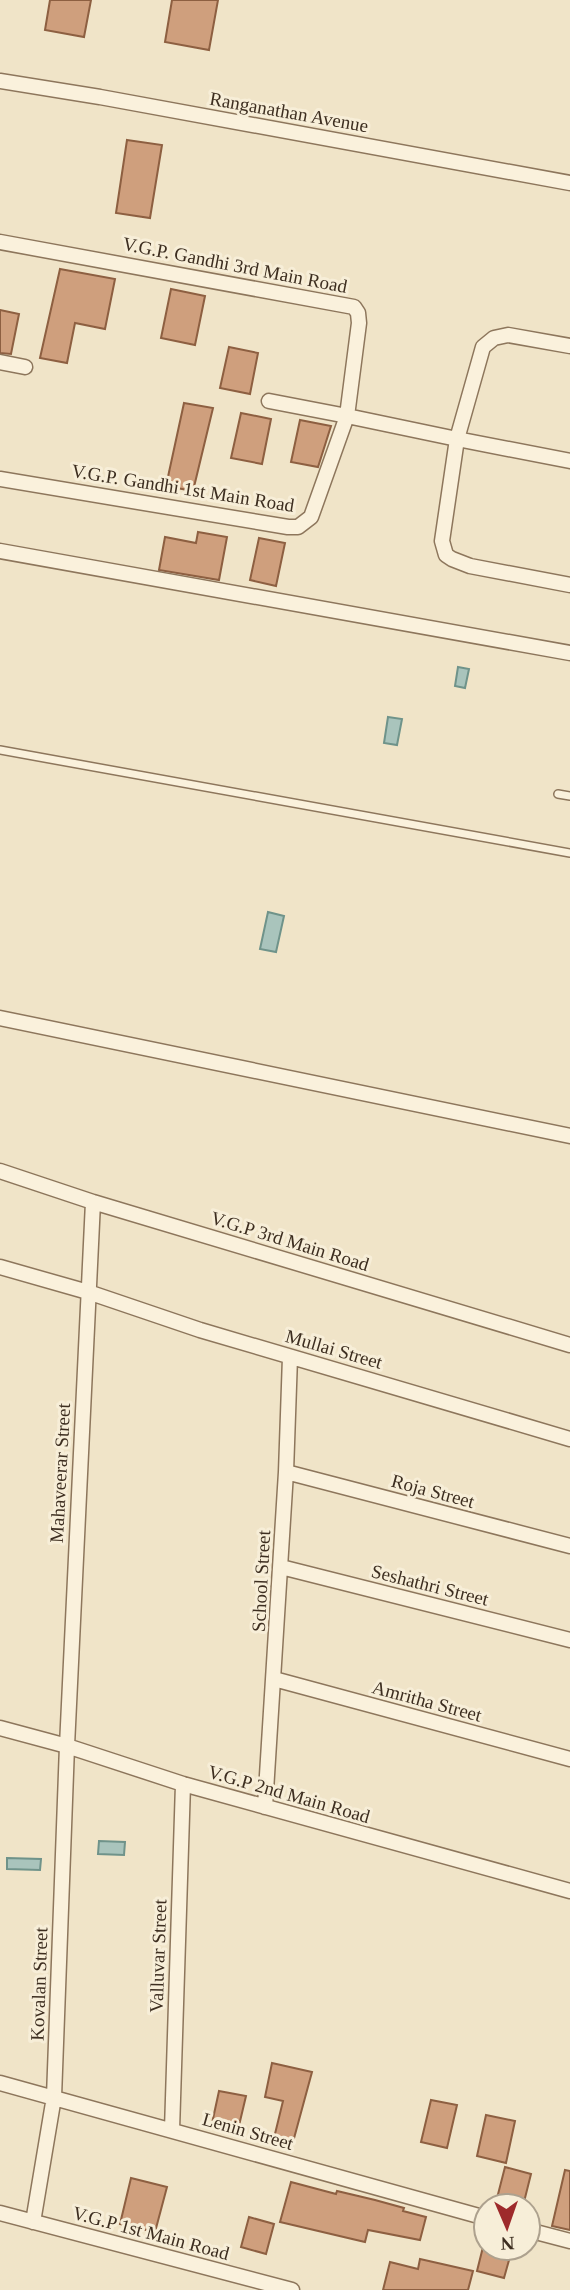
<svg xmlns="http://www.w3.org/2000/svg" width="570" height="2290" font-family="Georgia,serif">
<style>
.water{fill:#a9c4bc;stroke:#6f938a;stroke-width:2}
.building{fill:#cf9f7d;stroke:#8d5f41;stroke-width:2}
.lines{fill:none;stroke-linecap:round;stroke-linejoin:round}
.lane-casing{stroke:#8d765c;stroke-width:10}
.street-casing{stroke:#8d765c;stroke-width:17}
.lane{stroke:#faf1dc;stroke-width:7}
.street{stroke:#faf1dc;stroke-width:14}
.labels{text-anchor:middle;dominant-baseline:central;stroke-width:6;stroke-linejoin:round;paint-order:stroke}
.street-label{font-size:19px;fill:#3d2e20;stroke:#f7eed8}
</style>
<rect width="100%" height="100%" fill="#f0e4c8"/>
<path class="water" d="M458,667l11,2 -4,19 -10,-2z
M388,717l14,2 -5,26 -13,-2z
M268,912l16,4 -8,36 -16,-3z
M99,1841l26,1 -1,13 -26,-1z
M7,1858l34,1 -1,11 -33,-1z"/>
<path class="building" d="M50,0h41l-7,37 -39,-7z
M172,0h46l-9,50 -44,-8z
M127,140l35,5 -12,73 -34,-5z
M60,269l55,10 -10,50 -30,-6 -8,40 -27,-5z
M171,289l34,7 -10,49 -34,-7z
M0,310l19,4 -8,40 -11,-1z
M229,347l29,6 -8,41 -30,-6z
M184,403l29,5 -20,83 -27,-5z
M241,413l30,6 -9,45 -31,-6z
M300,420l31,6 -13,41 -27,-5z
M198,532l29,5 -8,43 -60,-10 6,-33 31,6z
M259,538l26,5 -9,43 -26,-6z
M272,2063l40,9 -19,70 -19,-4 9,-37 -18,-4z
M219,2091l27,5 -9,38 -26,-6z
M431,2100l26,5 -10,43 -26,-6z
M486,2115l29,6 -9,42 -29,-7z
M505,2167l26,7 -8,32h-28z
M565,2170l5,1v59l-18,-4z
M131,2178l36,9 -12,45 -35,-8z
M291,2182l45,12 1,-3 38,9 29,8 -1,3 23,6 -6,23 -52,-10 -3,12 -85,-20z
M249,2217l25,7 -8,30 -25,-7z
M483,2247l28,6 -7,25 -27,-7z
M420,2259l53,12 -5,19h-85l7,-28 28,7z"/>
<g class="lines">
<g class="lane-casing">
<path id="lane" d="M0,750l570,103
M558,794l12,2"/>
</g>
<g class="street-casing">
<path id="street" d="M0,81l100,16 470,86
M0,242l354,65 4,6 1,10 -12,93 -78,-15
M570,346l-62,-11 -14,3 -11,9 -26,92 113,22
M0,362l25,5
M0,479l288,48h10l13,-10 36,-101 110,23 -15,102 4,14 6,4 18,7 100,19
M0,551l570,102
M0,1018l570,118
M0,1171l93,31 477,143
M0,1267l88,25 112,38 370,109
M286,1472l284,74
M281,1567l289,73
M274,1679l296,80
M0,1728l67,18 116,38 387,107
M265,1807l21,-335 4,-115
M0,2083l486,135
M172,2130l11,-346
M0,2213l292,77
M33,2222l21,-125 13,-351 26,-544
M528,2230l42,11"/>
</g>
<use href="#lane" class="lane"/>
<use href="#street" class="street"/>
</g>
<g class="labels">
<g class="street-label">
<text transform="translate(289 112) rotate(10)">Ranganathan Avenue</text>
<text transform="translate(235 265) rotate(11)">V.G.P. Gandhi 3rd Main Road</text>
<text transform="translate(183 488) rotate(9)">V.G.P. Gandhi 1st Main Road</text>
<text transform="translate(290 1241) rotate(17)">V.G.P 3rd Main Road</text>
<text transform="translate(334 1349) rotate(16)">Mullai Street</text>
<text transform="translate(60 1473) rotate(-87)">Mahaveerar Street</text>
<text transform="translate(433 1491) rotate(15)">Roja Street</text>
<text transform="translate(261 1581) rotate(-87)">School Street</text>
<text transform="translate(430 1585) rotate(14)">Seshathri Street</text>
<text transform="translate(427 1701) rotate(15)">Amritha Street</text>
<text transform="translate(289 1794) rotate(16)">V.G.P 2nd Main Road</text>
<text transform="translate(158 1956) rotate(-88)">Valluvar Street</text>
<text transform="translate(39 1984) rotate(-88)">Kovalan Street</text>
<text transform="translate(248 2131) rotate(16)">Lenin Street</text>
<text transform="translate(151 2233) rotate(15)">V.G.P 1st Main Road</text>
</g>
</g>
<g transform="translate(507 2227) rotate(178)"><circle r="33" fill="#f7eed8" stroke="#ada18e" stroke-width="2"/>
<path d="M0-5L12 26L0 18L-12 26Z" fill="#9e2a2b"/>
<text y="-10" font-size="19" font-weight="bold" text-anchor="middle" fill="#3d2e20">N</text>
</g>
</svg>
